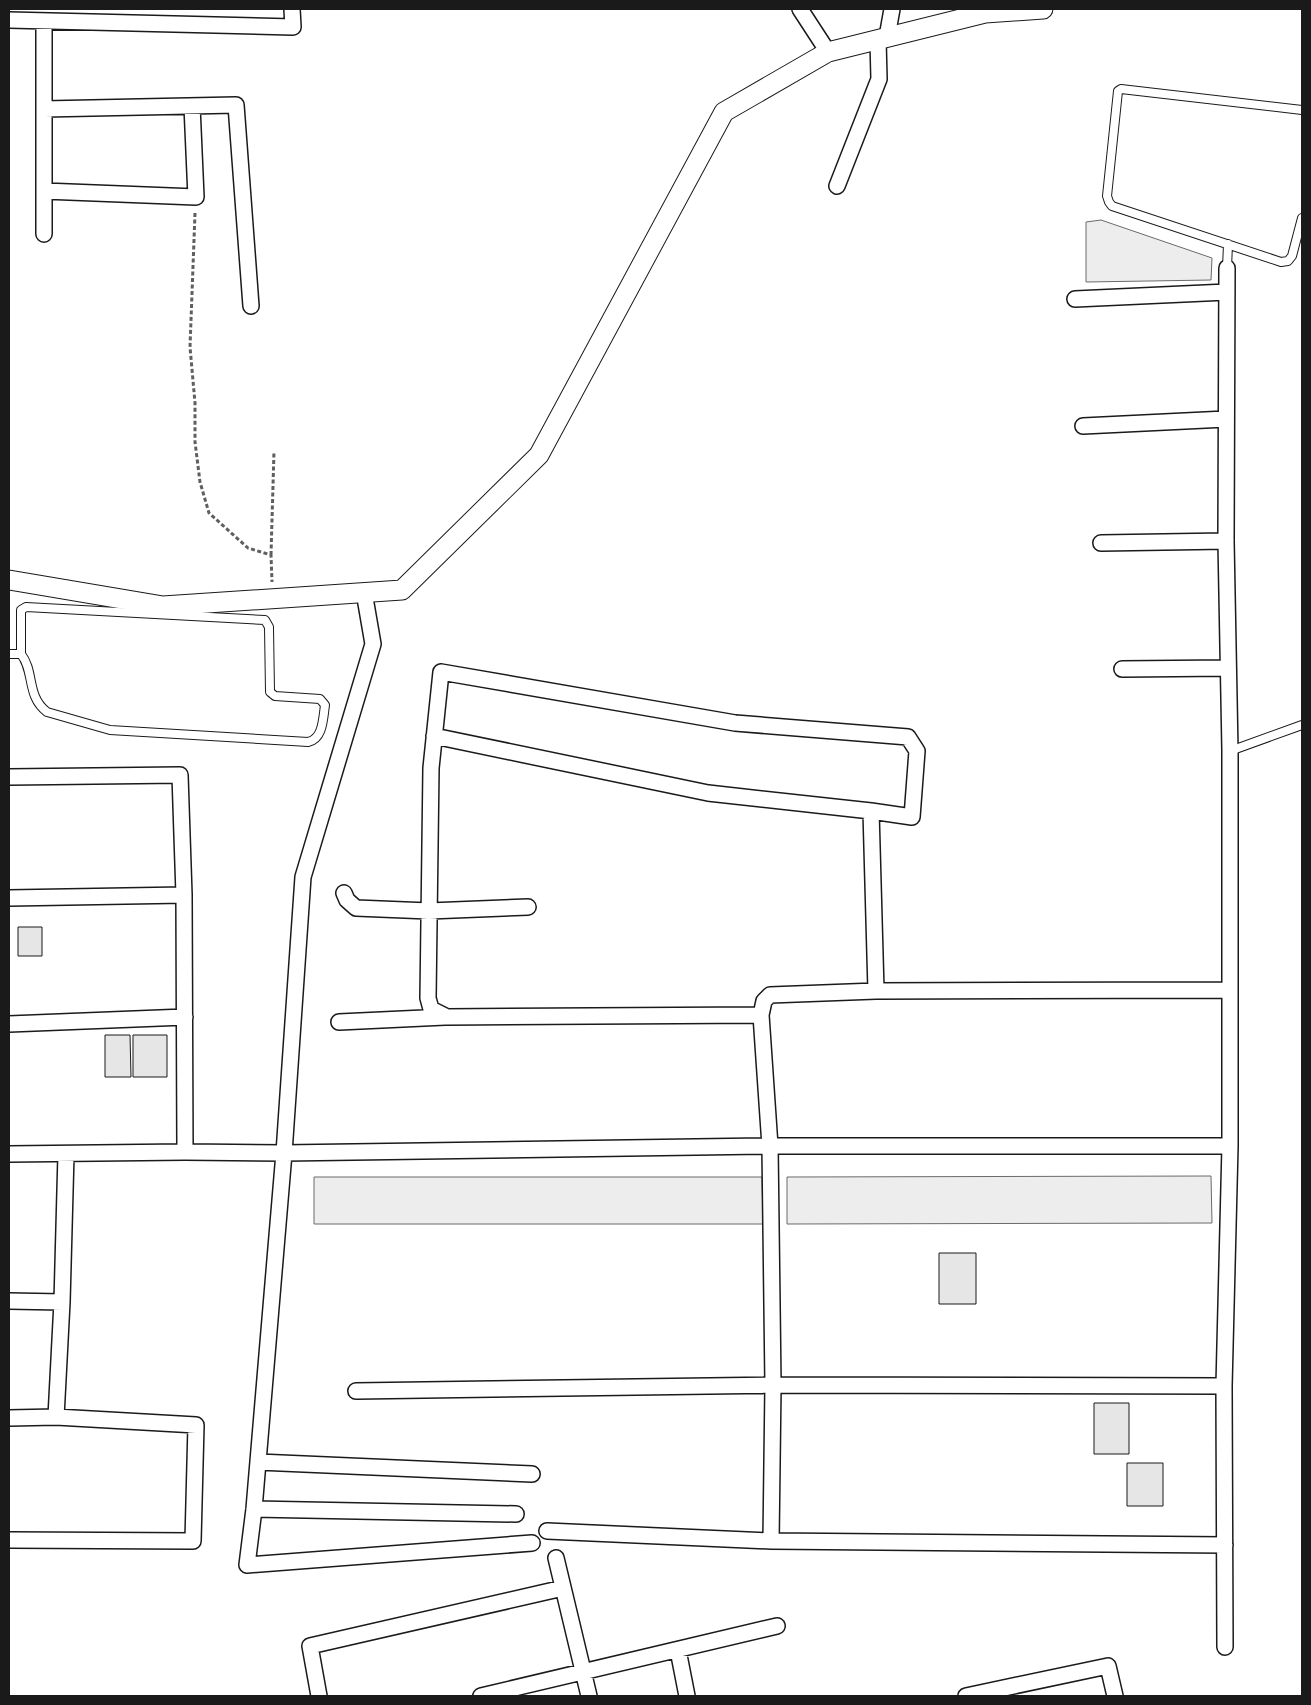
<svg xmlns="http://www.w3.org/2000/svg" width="1311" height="1705" font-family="'Libre Baskerville',serif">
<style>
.built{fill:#ededed;stroke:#6a6a6a}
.building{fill:#e6e6e6;stroke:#1a1a1a}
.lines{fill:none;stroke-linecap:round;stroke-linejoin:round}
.service-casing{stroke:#1a1a1a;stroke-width:10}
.minor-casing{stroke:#1a1a1a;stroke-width:18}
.tertiary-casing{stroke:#1a1a1a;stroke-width:21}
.path{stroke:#5f5f5f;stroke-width:3;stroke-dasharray:4 2.5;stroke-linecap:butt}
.service{stroke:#fff;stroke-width:8}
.minor{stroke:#fff;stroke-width:15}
.tertiary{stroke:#fff;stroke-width:19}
</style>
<rect width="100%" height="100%" fill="#fff"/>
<path class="built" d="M1101,220l111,38 -1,22 -125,2v-60z
M1211,1176l1,47 -425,1v-47z
M314,1177h448l1,47h-449z"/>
<path class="building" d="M18,927h24v29h-24z
M105,1035h25l1,42h-26z
M133,1035h34v42h-34z
M939,1253h37v51h-37z
M1094,1403h35v51h-35z
M1127,1463h36v43h-36z"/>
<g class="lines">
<g class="service-casing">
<path id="service" d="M1302,110l-181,-21 -3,2 -11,105 2,6 3,4 169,56 7,-1 4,-5 10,-38
M1227,268l1,-24
M9,654h12c14,18 5,42 26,58l63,18 198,12c15,-3 15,-23 17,-37l-5,-6 -45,-3 -5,-4 -1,-65 -4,-7 -239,-13 -5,3v44
M1230,751l72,-26"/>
</g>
<g class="minor-casing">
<path id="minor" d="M800,9l28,43
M9,20l284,7 -1,-18
M887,37l5,-28
M44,109l192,-4 15,201
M837,186l42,-107 -1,-39
M44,191l152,6 -4,-91
M44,234v-212
M1075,299l152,-7
M1083,426l143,-7
M1101,543l125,-2
M364,592l9,52 -70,233 -19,276 -30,356 -7,56 285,-22
M1122,669l106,-1
M434,736l274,57 163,18
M9,777l171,-2 4,120 1,257
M344,893l3,7 9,8 73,3 99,-4
M9,898l175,-3
M761,1015l-314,2 -16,-8 -3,-11 3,-230 10,-96 294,51 173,14 9,14 -5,66 -41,-6 5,180
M339,1022l106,-5
M9,1024l176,-7
M9,1154l176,-2 99,1 486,-7h460
M9,1301l53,1
M356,1391l417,-6 451,1
M56,1417l6,-115 4,-148
M9,1418l47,-1 140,8 -3,116 -184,-1
M258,1462l274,12
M254,1509l262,5
M547,1531l224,10 454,4
M771,1541l2,-156 -3,-239 -9,-131 3,-14 6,-6 106,-4 354,-1
M556,1558l33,138
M1225,1647l-1,-261 6,-240v-395l-4,-210 1,-273
M678,1650l9,46
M319,1696l-9,-50 253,-58
M481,1696l296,-70
M966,1696l142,-30 7,30"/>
</g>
<g class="tertiary-casing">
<path id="tertiary" d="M9,580l154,26 239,-16 137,-135 185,-343 104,-60 157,-39 58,-4"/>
</g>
<path class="path" d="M195,213l-5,134 5,56v39l5,40 9,31 39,35 23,7 1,27
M271,555l3,-104"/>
<use href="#service" class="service"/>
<use href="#minor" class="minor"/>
<use href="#tertiary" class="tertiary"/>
</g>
<rect width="1311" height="1705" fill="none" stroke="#1a1a1a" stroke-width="20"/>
</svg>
